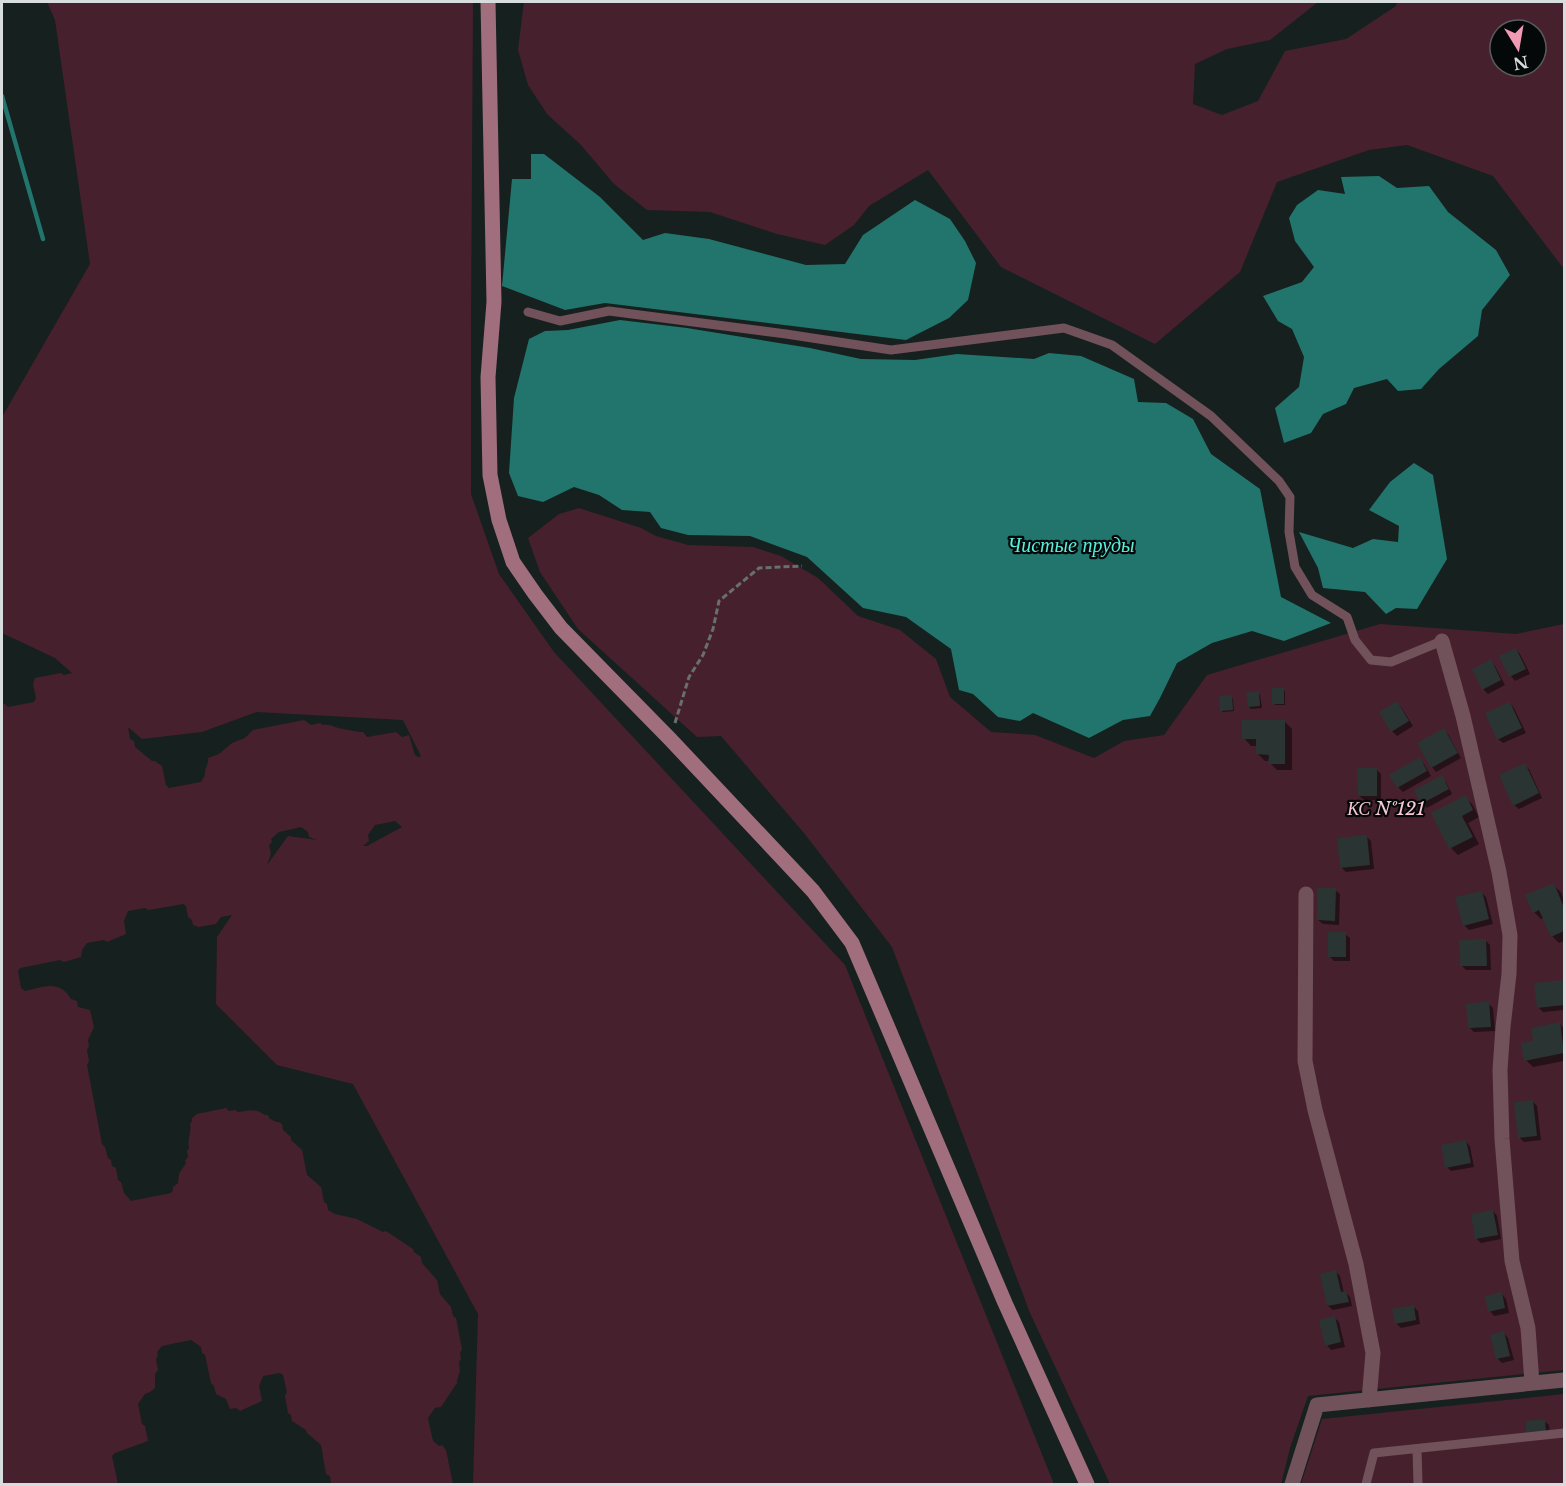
<svg xmlns="http://www.w3.org/2000/svg" width="1566" height="1486" font-family="'Libre Baskerville',serif">
<style>
.green{fill:#47202d;fill-rule:evenodd}
.water{fill:#21756c}
.shadow{fill:#0007}
.lines{fill:none;stroke-linecap:round;stroke-linejoin:round}
.stream{stroke:#21756c;stroke-width:4.5}
.building{fill:#2a3533}
.path{stroke:#67706e;stroke-width:3;stroke-dasharray:6 3;stroke-linecap:butt}
.service{stroke:#71515a;stroke-width:9}
.minor{stroke:#71515a;stroke-width:15}
.secondary{stroke:#a16e7d;stroke-width:15}
.labels{text-anchor:middle;dominant-baseline:central;stroke-width:4.5;stroke-linejoin:round;paint-order:stroke}
.park-label{font-size:18px;font-style:italic;fill:#f6cad6;stroke:#050808}
.water-label{font-size:20px;font-style:italic;fill:#57efde;stroke:#050808}
</style>
<rect width="100%" height="100%" fill="#16201e"/>
<path class="green" d="M47,2h426l-2,324v168l28,80 55,78 291,313 209,519h-581l5,-170 -125,-230 -76,-19 -61,-61 1,-67 15,-22 -11,2 -5,7 -17,3 -6,-2 -1,-5 -4,-3 -2,-11 -3,-2 -34,6 -4,-2 -17,3 -4,10 2,13 -19,8 -3,-2 -17,3 -5,7 -1,7 -17,5 -4,-2 -40,8 -2,3 3,17 4,3c19,-4 34,-12 46,8l6,2 1,6 12,3 4,17 -6,13 1,6 -2,4 2,11 -2,4 15,79 3,3 3,11 3,2 1,6 4,2 2,12 3,2 3,11 7,8 40,-8 2,-3v-3l5,-4 1,-9 7,-11 -1,-2 3,-4 -1,-6 2,-3c-2,-10 3,-15 1,-24l2,-3v-3l5,-4 29,-6 3,3 6,-1 3,2c12,-2 18,-3 27,3h3l1,3 7,4h3l3,2 1,6 8,7v3l11,10 5,25 14,12 3,15 3,2 1,6 7,4 22,5 26,13 3,-1 27,18 1,3 7,5 1,6 15,17 3,14 11,13 2,9 3,2 6,31 -2,4 1,6 -2,3 1,9 -3,9v3l-16,24 -6,1 -7,10 5,23 6,5 3,-1 4,5 7,34h-122l-1,-8 -4,-2 -5,-29 -14,-12 -1,-3 -14,-9 -1,-6 -3,-2 -3,-17 2,-4 -4,-17 -3,-2 -17,3 -4,10 3,15 -22,10 -4,-3 -6,1 -4,-10 -10,-5 -2,-8 -3,-3 -6,-28 -3,-2 -1,-6 -10,-7 -29,6 -5,6 1,3 -2,4 2,11 -3,4v14l-5,4 -5,2 -7,10 4,20 3,2 3,15 -33,12 -3,3 6,28h-116v-779l3,-1 3,3 26,-5 2,-4 -3,-14 2,-6 26,-5 3,2 8,-2 -17,-15 -53,-25v-216l88,-153 -35,-244zM257,712l146,8 18,36 -3,1 -3,-2 -6,-20 -7,2 -6,-5 -29,5 -4,-5c-5,0 -14,-2 -20,-3 -8,-1 -12,-5 -20,-4l-3,-2 -9,2 -7,-5 -51,10 -8,8 -13,5 -13,11 -11,4c1,6 -4,11 -3,17l-4,7 -32,6 -3,-3 -4,-19 -7,-5h-3l-17,-14 -1,-6 -4,-2 -2,-12 14,12 60,-7zM395,821l7,6 -35,19h-4l6,-5 -1,-6 7,-10zM301,827l7,5 1,5 8,3 -29,-4 -21,29 4,-11 -2,-9 3,-3 -1,-3 8,-7z
M524,2h794l-48,38 -43,9 -32,15 -2,40 29,11 36,-14 27,-50 61,-12 50,-33 1,-4h167v267l-71,-93 -86,-31 -38,5 -92,32 -37,90 -85,72 -154,-77 -73,-97 -59,36 -15,19 -29,20 -48,-11 -67,-22 -63,-2 -33,-26 -33,-39 -34,-31 -19,-29 -10,-35zM1500,30h36v36h-36z
M579,508l62,20 15,8 32,9 65,2 28,9 37,22 40,38 42,14 36,29 14,38 41,35 44,3 59,23 30,-17 40,-6 43,-60 173,-51 136,10 48,-10v746l-256,26 -18,52 -9,36h-171l-80,-171 -138,-366 -88,-114 -83,-97 -24,1 -119,-108 -38,-57 -12,-34 31,-24z
M1564,1394v90h-263l21,-65z"/>
<path class="water" d="M531,154h13l56,43 43,43 22,-7 44,6 97,26 39,-1 18,-29 52,-35 35,19 15,22 11,22 -8,37 -19,18 -43,22 -301,-37 -40,7 -63,-24 10,-107h19z
M1379,176l18,12 32,-2 19,26 48,38 14,25 -28,35 -4,26 -39,33 -18,20 -23,2 -11,-12 -33,9 -8,16 -23,10 -12,19 -27,10 -9,-35 24,-21 5,-30 -12,-28 -14,-8 -15,-25 39,-14 12,-15 -19,-26 -6,-23 8,-13 21,-15 27,4 -4,-17z
M620,320l67,8 123,20 51,11 54,1 42,-6 77,5 15,-6 32,3 53,23 4,23 28,1 27,16 18,35 49,35 21,108 50,26 -47,18 -32,-10 -40,12 -35,20 -17,35 -10,18 -27,4 -34,18 -56,-25 -13,8 -22,-4 -25,-23 -14,-4 -8,-41 -45,-32 -43,-9 -56,-51 -57,-21 -62,-1 -27,-7 -11,-16 -28,-2 -23,-15 -25,-8 -31,15 -25,-6 -9,-23 5,-75 15,-59 16,-8 23,-1z
M1414,463l19,12 14,84 -30,50 -21,-1 -10,6 -21,-22 -42,-4 -5,-20 -19,-36 54,16 20,-9 25,3 1,-16 -30,-16 21,-28z"/>
<path class="shadow" d="M1516,649l4,5 10,20 -15,7 -4,-5 -10,-20z
M1491,661l4,5 10,19 -17,9 -5,-5z
M1283,689l2,2v14h-9l-2,-1z
M1258,693l2,1 2,14 -11,1 -2,-2z
M1231,697l2,2 1,12 -11,1 -2,-2z
M1397,703l4,4 12,19 -16,10 -5,-5 -11,-19z
M1510,703l4,5 12,25 -23,10 -5,-4z
M1285,722l7,7v41h-15l-7,-7v-2h-5l-7,-7v-8h-7l-7,-8z
M1443,730l5,4 13,24 -25,14 -4,-5z
M1420,759l4,5 7,12 -28,16 -5,-5z
M1524,765l5,4 13,29 -23,11 -5,-4z
M1376,769l5,5v26h-17l-5,-4z
M1441,777l5,5 6,12 -25,14 -5,-5z
M1465,797l7,7 7,13 -11,6 11,21 -21,11 -7,-7 -18,-34z
M1367,837l4,4 3,28 -28,3 -5,-5z
M1553,885l8,7 3,9v40l-5,2 -7,-7 -8,-18 -3,1 -7,-7z
M1335,890l5,4 -1,31 -16,-1 -5,-4z
M1481,892l5,5 7,27 -24,6 -5,-5z
M1345,934l5,4v23h-16l-4,-4z
M1486,941l4,4 1,25h-25l-4,-4z
M1564,981v29l-21,2 -5,-5 -3,-23z
M1488,1003l5,5 2,23 -21,1 -4,-4z
M1560,1024l4,5v32l-31,6 -7,-7 9,-18z
M1533,1102l4,4 4,34 -17,2 -5,-5z
M1466,1142l4,4 4,21 -23,4 -4,-4z
M1493,1211l4,5 4,23 -20,4 -5,-5z
M1336,1272l4,4 4,17h2l4,4 2,9 -19,4 -5,-4z
M1502,1294l4,5 3,14 -15,3 -4,-5z
M1413,1306l5,5 2,13 -19,4 -5,-5z
M1334,1317l5,5 6,25 -14,3 -4,-5z
M1504,1333l4,5 6,22 -12,3 -5,-5z
M1544,1421l5,4 1,12 -18,1z"/>
<g class="lines">
<path class="stream" d="M2,96l41,143"/>
</g>
<path class="building" d="M1516,648l10,21 -17,8 -10,-21z
M1491,659l10,21 -19,10 -10,-21z
M1272,688h12v16h-12z
M1259,691l1,15 -12,1 -2,-15z
M1232,695l1,15 -13,1 -1,-15z
M1397,701l12,20 -18,11 -12,-20z
M1510,702l12,26 -25,12 -12,-27z
M1242,720h43v44h-17l1,-9 -13,-1v-15h-14z
M1444,728l14,25 -27,15 -14,-25z
M1420,757l7,14 -30,17 -8,-13z
M1525,763l14,30 -26,13 -14,-31z
M1357,768h20v28h-19z
M1442,775l7,14 -28,15 -7,-14z
M1466,795l7,15 -11,6 11,21 -24,12 -18,-36z
M1367,835l3,30 -30,3 -3,-30z
M1554,883l10,25v23l-13,6 -12,-27 -6,3 -8,-18z
M1317,888h19l-1,33 -18,-1z
M1482,891l7,28 -26,7 -8,-29z
M1328,932h18v25h-18z
M1486,939l1,27h-27l-1,-26z
M1564,980v25l-27,3 -3,-25z
M1489,1001l2,26 -23,1 -2,-24z
M1560,1022l4,31 -40,8 -3,-18 12,-2 -2,-13z
M1533,1100l4,36 -19,2 -4,-36z
M1466,1140l5,23 -26,5 -4,-23z
M1493,1210l5,25 -23,4 -4,-25z
M1336,1270l5,22 5,-1 3,11 -22,4 -7,-32z
M1502,1292l3,16 -17,4 -3,-16z
M1414,1305l2,15 -21,4 -3,-15z
M1335,1316l6,26 -16,4 -6,-26z
M1504,1331l6,25 -14,3 -6,-24z
M1545,1419l1,14 -20,2v-14z"/>
<g class="lines">
<path class="path" d="M675,723l14,-46 14,-22 10,-26 6,-28 40,-33 43,-2"/>
<path class="service" d="M528,312l32,9 49,-10 177,23 105,16 173,-22 48,17 99,71 68,65 11,16 -1,35 6,35 17,28 35,22 8,23 16,20 20,2 51,-21
M1417,1449l1,35
M1366,1484l8,-31 190,-20"/>
<path class="minor" d="M1442,641l21,75 36,156 11,63 -1,39 -6,53 -3,43 2,69 10,122 16,67 4,55
M1306,894l-1,167 10,49 41,154 17,89 -4,47
M1292,1484l25,-79 247,-25"/>
<path class="secondary" d="M488,2l6,300 -6,75 2,98 9,45 14,42 22,32 26,34 109,111 143,152 39,52 153,360 82,181"/>
</g>
<g class="labels">
<g class="park-label">
<text x="1386" y="809">КС №121</text>
</g>
<g class="water-label">
<text x="1071" y="545">Чистые пруды</text>
</g>
</g>
<rect width="1566" height="1486" fill="none" stroke="#d7dddc" stroke-width="6"/>
<g transform="translate(1518 48) rotate(169)"><circle r="28" fill="#050808" stroke="#595d5d" stroke-width="1.5"/>
<path d="M0-4.5L10 22L0 15L-10 22Z" fill="#f09ab4"/>
<text y="-9" font-size="16" font-weight="bold" text-anchor="middle" fill="#d7dddc">N</text>
</g>
</svg>
